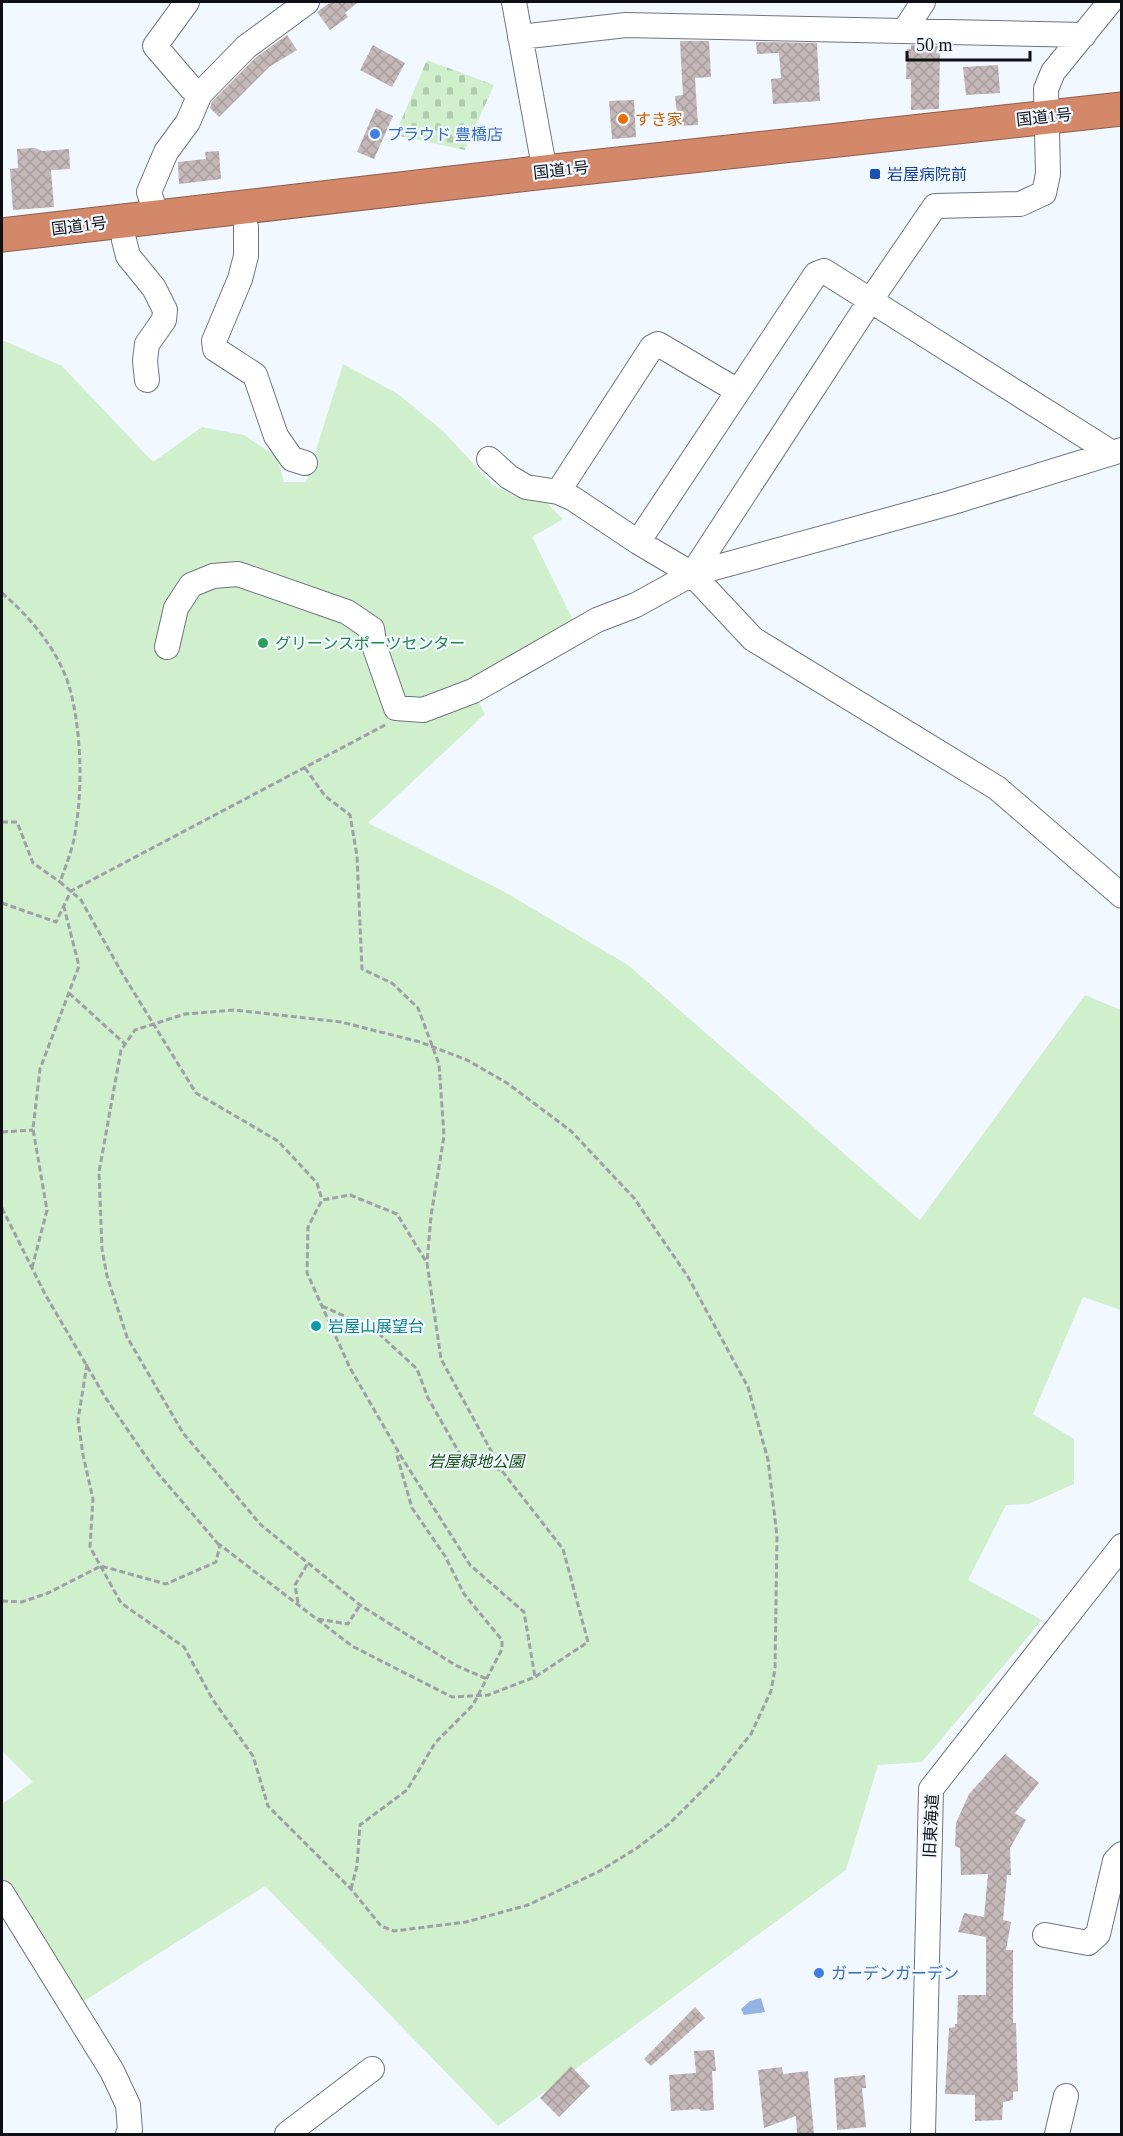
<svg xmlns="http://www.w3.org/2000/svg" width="1123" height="2136" font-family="'Times New Roman','Noto Sans JP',serif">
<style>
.cemetery{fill:url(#cemetery-stones)}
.park{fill:#d0efcc}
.water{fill:#96b3e6}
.building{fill:url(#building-cross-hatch)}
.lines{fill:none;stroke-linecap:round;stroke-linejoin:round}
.minor-casing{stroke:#6f757d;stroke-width:26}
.highway-casing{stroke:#8d5e4b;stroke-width:35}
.path{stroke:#9da1a7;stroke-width:3;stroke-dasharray:6 3;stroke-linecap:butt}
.minor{stroke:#fff;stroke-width:24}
.highway{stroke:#d28869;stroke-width:33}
.food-dot{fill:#e8710a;stroke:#f2f8ff;stroke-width:2}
.shop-dot{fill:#3f7fe0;stroke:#f2f8ff;stroke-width:2}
.transit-dot{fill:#1a4fb4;stroke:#f2f8ff;stroke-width:2}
.leisure-dot{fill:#2e9e5b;stroke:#f2f8ff;stroke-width:2}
.culture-dot{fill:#0f9aa8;stroke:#f2f8ff;stroke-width:2}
.labels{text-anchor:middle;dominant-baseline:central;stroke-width:4.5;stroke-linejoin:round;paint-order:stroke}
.street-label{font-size:16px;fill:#0d0f12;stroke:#f2f8ff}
.food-label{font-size:16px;fill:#c56008;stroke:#f2f8ff;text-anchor:start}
.shop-label{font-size:16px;fill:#366cbe;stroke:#f2f8ff;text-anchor:start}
.transit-label{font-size:16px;fill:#164399;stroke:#f2f8ff;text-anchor:start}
.leisure-label{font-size:16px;fill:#27864d;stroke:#f2f8ff;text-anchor:start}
.culture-label{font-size:16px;fill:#0d838f;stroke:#f2f8ff;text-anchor:start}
.park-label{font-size:16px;font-style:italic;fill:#175013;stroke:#f2f8ff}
</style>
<defs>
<pattern id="cemetery-stones" width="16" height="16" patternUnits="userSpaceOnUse" patternTransform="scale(1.5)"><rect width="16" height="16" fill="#d0efcc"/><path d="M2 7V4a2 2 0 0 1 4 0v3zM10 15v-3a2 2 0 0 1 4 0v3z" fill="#b1ccae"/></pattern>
<pattern id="building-cross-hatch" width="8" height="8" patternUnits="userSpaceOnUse" patternTransform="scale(1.5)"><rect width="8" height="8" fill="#c4b8b8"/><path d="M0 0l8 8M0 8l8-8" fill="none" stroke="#a79d9d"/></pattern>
</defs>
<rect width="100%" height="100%" fill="#f2f8ff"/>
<path class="cemetery" d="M427,60l67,25 -29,65 -70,-15z"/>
<path class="park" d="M2,340l60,26 91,96 49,-35 42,8 33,22 7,25h22l37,-118 55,30 46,38 49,53 25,13 29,5 16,16 -31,18 44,89 -103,65 12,23 -117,109 135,68 125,74 292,255 165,-225 36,15v300l-38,-13 -50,117 41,25v45l-45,20 -23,1 -38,75 74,40 -120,142 -44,3 -32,105 -348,256 -233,-240 -181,115 -82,-104v-93l31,-22 -31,-31z"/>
<path class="water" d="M761,1998l4,14 -21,3 -3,-6 9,-8z"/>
<path class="building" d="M331,2h27l-13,11 3,4 -18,13 -13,-18z
M287,35l10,15 -28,17 -50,50 -9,-9 2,-6 43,-44z
M680,41h29l2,36 -16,1 3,47 -20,1 -3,-30 8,-1z
M756,42l61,1 3,58 -47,3 -2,-25 10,-1 -2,-25 -22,1z
M373,45l32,18 -13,24 -32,-17z
M911,45l29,1 -1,63 -28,1v-31h-5l1,-30h4z
M998,65l2,28 -34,2 -3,-28z
M634,100l2,37 -24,2 -3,-38z
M376,108l17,8 -19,43 -17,-7z
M35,148l7,3 27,-2 1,20 -19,1 3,37 -41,3 -3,-41 8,-1 -1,-19z
M219,151l2,28 -42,5 -1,-22 28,-3 -1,-7z
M1005,1754l34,29 -24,30 11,7 -16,28 1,27h-4l-4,45 8,2 -5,28h7v73h3l2,68 -5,1v8l-10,2 -1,18 -27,1v-26l-30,-1 4,-66 6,-1v-3h2l1,-29h28v-58l-28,-5 6,-19 20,4 4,-43 -27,1 -1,-27 -5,-2 1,-23 13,-29z
M695,2007l10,11 -54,48 -7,-7z
M714,2050l2,21h-4l2,39 -13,1 -2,-2 -28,2 -2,-36 27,-2 -2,-22z
M571,2066l19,20 -31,31 -19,-19z
M782,2067l1,7 25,-3 6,63h-17l-1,-18 -32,12 -6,-58z
M865,2075l1,13h-4l4,39 -29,3 -3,-52z"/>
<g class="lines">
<g class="minor-casing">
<path id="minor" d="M187,2l-32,44 36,42 9,6
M514,2l31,170
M905,30l18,-28
M520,37l106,-12 458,10
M157,217l-8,-25 17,-40 22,-30 12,-28 46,-47 61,-45
M246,227v29l-6,23 -26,62 1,8 40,26 21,61 16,23 13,4
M124,240l4,16 26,32 11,22 -1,10 -17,24 -2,17 2,19
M489,459l20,18 17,10 32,5 14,6 66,44 54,32 61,65 244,149 125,108
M558,492l94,-145 6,-3 80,47
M638,542l178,-268 8,-3 288,182
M692,574l178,-273 65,-95 85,-2 24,-11 4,-19 -2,-85 7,-17 57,-70
M167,647l9,-39 15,-23 22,-9 25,-2 109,38 25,17 3,19 21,60 27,2 50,-19 124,-71 39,-15 56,-31 258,-71 172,-53
M2,1893l110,178 16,34 2,25 -2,4
M1045,1935l43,8 10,-9 17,-73 7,-7
M287,2134l85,-65
M923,2134l8,-345 191,-243
M1057,2134l9,-38"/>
</g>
<g class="highway-casing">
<path id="highway" d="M2,235l543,-63 577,-63"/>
</g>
<path class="path" d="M2,593c29,25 57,58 68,96 12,46 13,103 4,150 -3,14 -9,29 -14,43l21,18 41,73 74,120 82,48 39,42 5,17
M305,768l20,28 25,19 7,41 5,113 30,14 26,25 21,56 5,72 -13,80 -4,47
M2,822h15l16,41 27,19
M2,903l54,19 15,-31 316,-167
M69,993l56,51
M2,1132l31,-2
M2,1208l43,86 60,103 51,74 63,74
M32,1268l15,-58 -14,-81 7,-60 39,-103 -15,-59
M322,1306l53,24 42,39 11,29 33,58 39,14
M87,1364l-9,56 5,35 10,44 -3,48 31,56 63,44 29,53 40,56 15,50 83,83 30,37 13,5 72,-9 62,-17 70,-33 39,-24 33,-25 48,-48 33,-41 20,-43 4,-22 2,-133 -9,-76 -20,-73 -60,-110 -54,-79 -63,-67 -64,-48 -40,-23 -47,-18 -79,-20 -107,-12 -49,4 -50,16 -14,20 -22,122 3,77 5,27 20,61 56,96 78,92 57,46 42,34 95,60 32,14
M2,1601l20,1 26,-9 53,-27 65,18 50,-22 4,-17 132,101 100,51 36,-2 47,-18 53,-35 -25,-93 -61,-78 -61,-112 -14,-96 -30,-49 -47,-19 -28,5 -14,27 -1,46 43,95 52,90 68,107 54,47 11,65
M298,1603l-3,-18 13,-22
M318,1619l30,5 12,-19
M351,1889l6,-23 3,-41 47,-35 28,-47 38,-38 29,-56v-9l-38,-46 -19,-38 -33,-48 -16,-56"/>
<use href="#minor" class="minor"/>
<use href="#highway" class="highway"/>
</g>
<circle class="food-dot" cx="623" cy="119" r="6"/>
<g class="shop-dot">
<circle cx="375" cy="134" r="6"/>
<circle cx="819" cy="1973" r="6"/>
</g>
<rect class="transit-dot" x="869" y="168" width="12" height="12" rx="3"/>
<circle class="leisure-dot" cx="263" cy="643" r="6"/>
<circle class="culture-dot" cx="316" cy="1326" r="6"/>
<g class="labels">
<g class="street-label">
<text transform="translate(1044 117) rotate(-6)">国道1号</text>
<text transform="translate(561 170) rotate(-6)">国道1号</text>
<text transform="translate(79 226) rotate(-7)">国道1号</text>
<text transform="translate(931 1826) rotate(-87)">旧東海道</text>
</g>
<g class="food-label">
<text x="635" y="119">すき家</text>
</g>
<g class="shop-label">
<text x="387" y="134">プラウド 豊橋店</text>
<text x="831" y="1973">ガーデンガーデン</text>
</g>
<g class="transit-label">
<text x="887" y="174">岩屋病院前</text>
</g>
<g class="leisure-label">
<text x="275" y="643">グリーンスポーツセンター</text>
</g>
<g class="culture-label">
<text x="328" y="1326">岩屋山展望台</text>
</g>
<g class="park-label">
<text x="476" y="1461">岩屋緑地公園</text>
</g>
</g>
<rect width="1123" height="2136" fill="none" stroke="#0d0f12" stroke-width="6"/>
<path d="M907 51v9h123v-9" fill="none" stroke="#0d0f12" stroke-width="3"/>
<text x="916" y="51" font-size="18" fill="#0d0f12" stroke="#f2f8ff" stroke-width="4.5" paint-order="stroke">50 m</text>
</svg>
